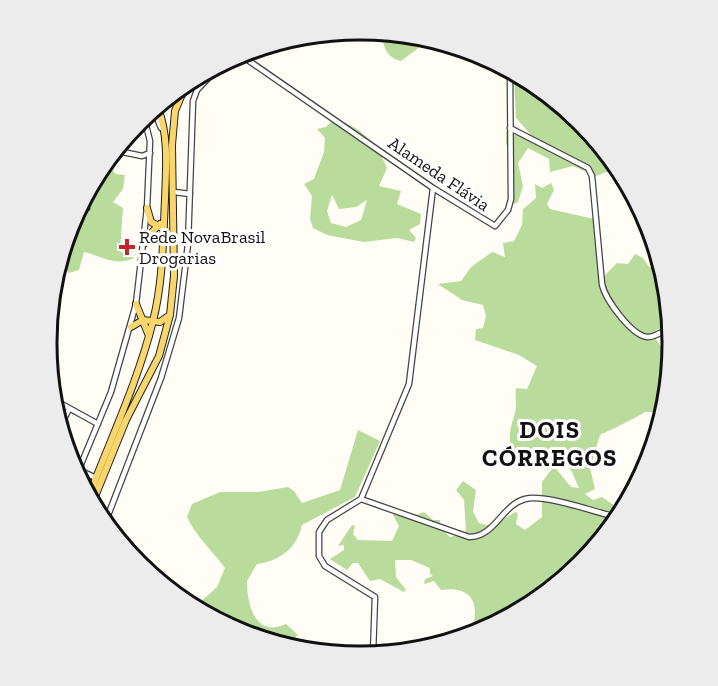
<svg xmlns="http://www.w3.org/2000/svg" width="718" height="686" font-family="'Zilla Slab',serif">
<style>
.forest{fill:#b9dc9c;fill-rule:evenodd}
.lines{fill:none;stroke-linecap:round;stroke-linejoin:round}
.minor-casing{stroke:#444;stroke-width:7}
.major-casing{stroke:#222;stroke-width:8}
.minor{stroke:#fff;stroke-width:4.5}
.major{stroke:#f9d66b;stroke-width:6}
.poi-dot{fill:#c4262e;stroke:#fff;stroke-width:2}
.labels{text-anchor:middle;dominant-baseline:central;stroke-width:6;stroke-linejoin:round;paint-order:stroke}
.street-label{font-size:18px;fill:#111;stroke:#fff}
.poi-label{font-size:18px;fill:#111;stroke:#fff;text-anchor:start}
.district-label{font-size:24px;font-weight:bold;letter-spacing:1.5px;fill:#111;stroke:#fff}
.rim{fill:none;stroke:#111;stroke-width:3}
</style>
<rect width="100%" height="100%" fill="#fffdf5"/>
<path class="forest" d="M382,34l43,9 -24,18c-14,-3 -18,-14 -19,-27z
M514,78l68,46 30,46 -16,6 -23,-10 -23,6 -1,-13 -21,-11 -10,15 5,23 -5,16 -4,2 -3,-53 -5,-7v-13l3,-2 4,6h18l-15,-17z
M333,120c26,4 45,24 54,48l-8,18 22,5 -4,13 24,10 -1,10 -11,6 7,8 -2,4 -17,-4 -33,4 -37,-7 -14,-7 -3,-9 2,-23 -8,-12 10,-5 10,-27 1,-14 -8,-9 9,-2zM332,195l7,14 17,-2 11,-7 -6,20 -15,7 -15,-4 -4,-12z
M110,168l6,6 9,1 -2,14 -10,13 10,6 -3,43 14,7c-18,9 -33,-2 -50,-6l-5,18 -10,3 -7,-8 5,-26 12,-16 -1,-6h-4l11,-17 13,-12z
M551,183l3,7 -7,14 3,5 44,10 8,29 1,29 14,-14 11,1 7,-10 8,4 6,9 8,1 11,57 -12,5 -3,5 15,22 -10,55h-13c-4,3 -39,21 -44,22l-2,4 -9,30 5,21 -10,5 8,6 9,-3 16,11 -38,57 -102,67 -8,2c11,-26 5,-49 -29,-44l-7,-9 -10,3 1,-5 8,-3 -3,-2v-6l-19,-8h-16l1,17 10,13 -2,2 -24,-13 -10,2 -12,-18h-5l-6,7 -17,-11 14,-9v-5l-6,1 14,-21 3,1 -2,8 5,6 34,1 7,-15 -6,-11 3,-4 17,5 11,-4 9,8h7v7l10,10 13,-3 3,-4 -2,-30 -8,-10 7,-9 13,9 -3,22 6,11c15,6 24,-4 36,-11l3,1 -2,11 9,6 17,-13v-35l12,-16 17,21 8,1 -7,-16 -11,-14 -40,-3 -5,5c-9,-21 -7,-27 -1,-47 2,-8 0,-18 1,-25l11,1 10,-23 -18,-11 -44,-15 1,-11 7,-1 3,-12 -3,-11 -21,-5 -24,-16 23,-3 10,-14 21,-15 13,5 -2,-14 11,-2 8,-16 1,-16 13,-11 -1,-14 7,4z
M358,430l22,11 -25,56 -53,28c-5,23 -22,36 -45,39l-10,17c0,25 9,57 39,43l12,11 -8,7 -51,-10 -41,-28 19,-17 8,-19c-12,-17 -29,-31 -38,-51l5,-13 28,-12h38l30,-5 6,4 8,12 38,-13z"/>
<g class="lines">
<g class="minor-casing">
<path id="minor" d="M239,54l194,134 62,38 13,-16 3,-11 -1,-124
M154,111l7,17
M510,128l78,40 4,8 10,108c3,15 29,51 45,53 7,1 16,-6 22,-9
M118,151l24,5 8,-3
M174,192l16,2
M80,208h7
M58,402l40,22
M62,423l7,-14
M79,470l17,8
M77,474l34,-82 25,-88 11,-96 3,-67 -6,-24
M361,499l108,38c26,0 33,-32 56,-38 20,-5 66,12 88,17
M107,518l54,-140 18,-60 9,-74 5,-143 4,-11 19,-20
M373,653l2,-56 -50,-31 -6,-10v-24l8,-12 34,-21 48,-115 24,-196"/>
</g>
<g class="major-casing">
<path id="major" d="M147,208l4,14 13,7 9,11
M145,243l5,-9 10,-10
M136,304l13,32
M131,327l12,-7 17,2 10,-7
M90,493c22,-57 48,-112 63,-172 10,-39 10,-81 12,-122 1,-30 4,-63 -7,-91
M94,499l32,-79 33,-64 11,-41 4,-39 -2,-131 3,-34 8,-19"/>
</g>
<use href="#minor" class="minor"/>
<use href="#major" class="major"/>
</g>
<path class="poi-dot" d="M124 238h6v6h6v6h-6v6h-6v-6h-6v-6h6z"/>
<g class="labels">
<g class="street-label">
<text transform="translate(439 174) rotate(34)">Alameda Flávia</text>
</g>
<g class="poi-label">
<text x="139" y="237">Rede NovaBrasil<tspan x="139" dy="21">Drogarias</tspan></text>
</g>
<g class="district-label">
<text x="550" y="429">DOIS<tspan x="550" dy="28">CÓRREGOS</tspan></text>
</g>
</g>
<path d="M0 0H718V686H0ZM359 40H360A302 302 0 0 1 662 342V344A302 302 0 0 1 360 646H359A302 302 0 0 1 57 344V342A302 302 0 0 1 359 40Z" fill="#ececec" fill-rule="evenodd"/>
<path class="rim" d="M359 40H360A302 302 0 0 1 662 342V344A302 302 0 0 1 360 646H359A302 302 0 0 1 57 344V342A302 302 0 0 1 359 40Z"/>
</svg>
